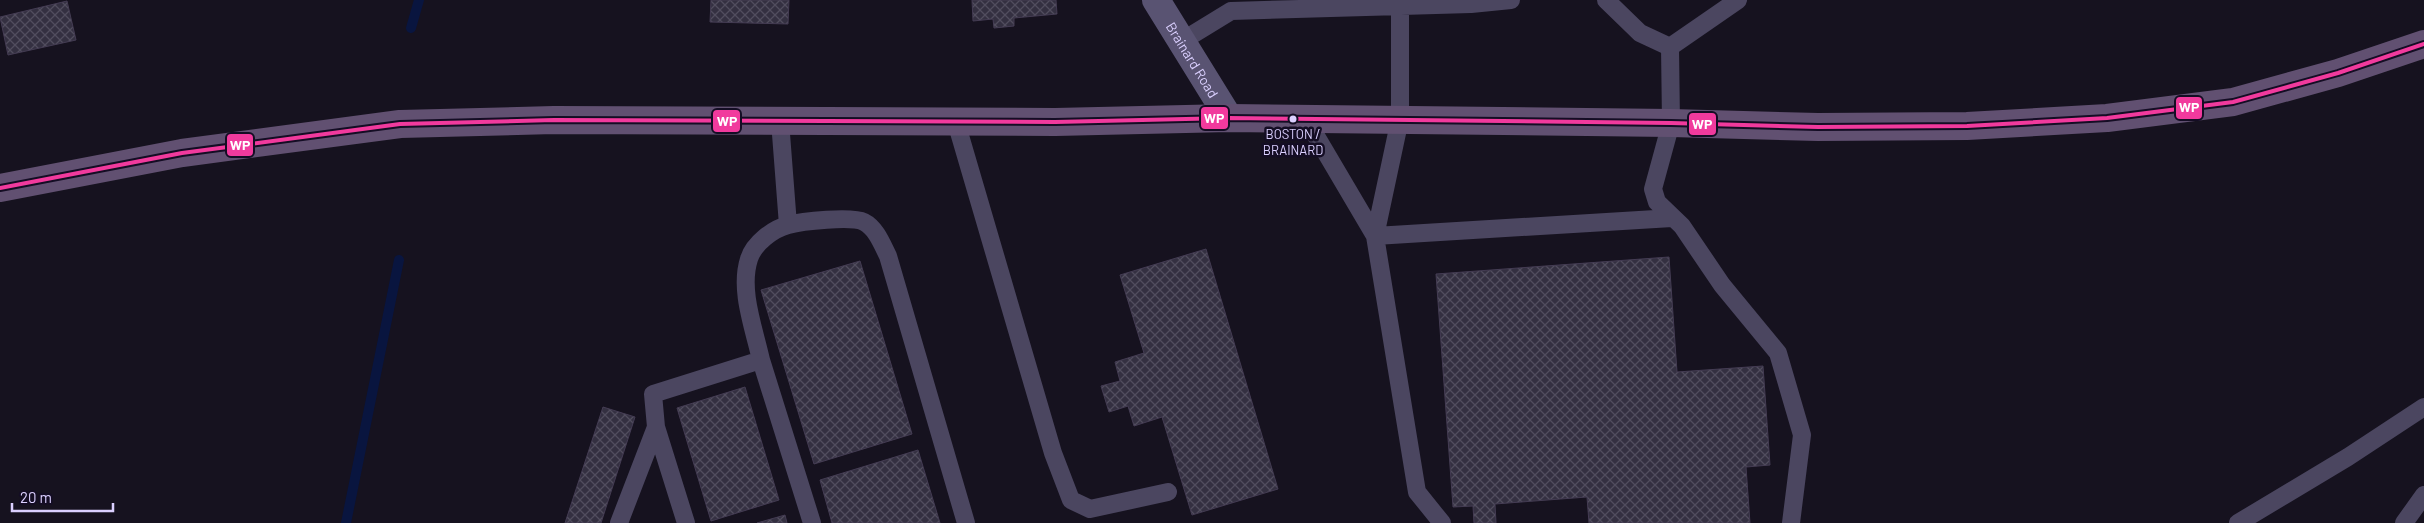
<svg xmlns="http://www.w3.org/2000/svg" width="2424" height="523" font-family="Barlow,sans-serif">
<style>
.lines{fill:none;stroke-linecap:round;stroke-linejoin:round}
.stream{stroke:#09153f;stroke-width:10}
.building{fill:url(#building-cross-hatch);stroke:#443c53}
.lane{stroke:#4b4660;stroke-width:18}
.secondary{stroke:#595372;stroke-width:28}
.primary{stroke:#615071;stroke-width:28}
.bus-1-casing{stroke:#140d24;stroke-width:8}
.bus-1{stroke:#f13a9d;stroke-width:4}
.bus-dot{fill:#dbd0ff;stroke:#140d24;stroke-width:2}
.labels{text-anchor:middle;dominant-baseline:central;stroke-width:5;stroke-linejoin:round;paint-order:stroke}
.bus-label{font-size:13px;fill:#dbd0ff;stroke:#140d24}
.street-label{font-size:14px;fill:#dbd0ff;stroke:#140d24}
.line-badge{stroke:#140d24;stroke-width:2}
.badge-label{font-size:14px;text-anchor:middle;font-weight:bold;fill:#fff}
</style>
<defs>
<pattern id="building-cross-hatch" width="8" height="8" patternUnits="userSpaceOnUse" patternTransform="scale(1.25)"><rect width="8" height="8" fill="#343041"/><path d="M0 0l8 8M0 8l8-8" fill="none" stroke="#514d5e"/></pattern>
</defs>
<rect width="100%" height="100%" fill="#16121f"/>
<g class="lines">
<path class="stream" d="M411,28l8,-28
M346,523l53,-263"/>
</g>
<path class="building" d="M711,0h78l-1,24 -78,-2z
M972,0h84l1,14 -43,4v8l-20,2 -1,-9 -20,2z
M67,1l9,39 -68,15 -8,-38z
M1206,249l72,240 -86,26 -30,-98 -28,9 -6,-20 -19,6 -8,-26 19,-5 -5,-19 29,-9 -24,-78z
M1669,257l8,115 86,-6 7,99 -24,2 4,56h-161l-2,-26 -92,7 1,19h-22l-1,-17 -20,1 -17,-233z
M860,261l52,173 -98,30 -53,-174z
M745,387l34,113 -68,21 -34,-113z
M603,407l32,10 -34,106h-36z
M918,450l22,73h-108l-12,-43z
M785,515l2,8h-30z"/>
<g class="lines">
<path class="lane" d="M1469,0l2,4 40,-4
M1606,0l34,33 30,14 1,76 -18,66 4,13 25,24 40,59 56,68 24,82 -11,88
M1182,41l49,-30 240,-7
M1670,47l68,-47
M1306,119l69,117
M780,121l8,104
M956,122l97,331 18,47 19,9 78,-17
M1375,236l25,-117v-113
M761,360l51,163
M656,427l30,96
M619,523l37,-96 -3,-33 108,-34c-7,-32 -22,-70 -12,-101 5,-16 24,-30 39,-34 14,-4 64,-9 76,-3 12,6 18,22 24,34l78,267
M1442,523l-25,-31 -42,-256 297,-18
M2238,523l110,-66 76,-50
M2404,523l20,-28"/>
<path class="secondary" id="s1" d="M1156,0l73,118"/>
<path class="primary" d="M0,188l182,-35 218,-29 154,-4 501,2 174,-4 442,5 147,4 149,-1 140,-8 126,-16 105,-29 86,-29"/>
<g class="bus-1-casing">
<path id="bus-1" d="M0,188l182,-35 218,-29 154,-4 501,2 174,-4 442,5 147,4 149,-1 140,-8 126,-16 105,-29 86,-29"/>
</g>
<use href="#bus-1" class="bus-1"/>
</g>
<circle class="bus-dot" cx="1293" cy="119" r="4.5"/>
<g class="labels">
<g class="bus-label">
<text x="1293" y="134">BOSTON /<tspan x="1293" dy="16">BRAINARD</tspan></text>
</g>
<g class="street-label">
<text stroke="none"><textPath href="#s1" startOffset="70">Brainard Road</textPath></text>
</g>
</g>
<g class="line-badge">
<rect x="2175" y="96" width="28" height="24" rx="5" fill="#f13a9d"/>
<rect x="1200" y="106" width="29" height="24" rx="5" fill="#f13a9d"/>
<rect x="712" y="109" width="29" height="24" rx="5" fill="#f13a9d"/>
<rect x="1688" y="112" width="29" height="24" rx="5" fill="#f13a9d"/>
<rect x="226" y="133" width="28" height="24" rx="5" fill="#f13a9d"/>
</g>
<g class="badge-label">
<text x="2189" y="112">WP</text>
<text x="1214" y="123">WP</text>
<text x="727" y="126">WP</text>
<text x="1702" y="129">WP</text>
<text x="240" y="150">WP</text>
</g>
<path d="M12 503v8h101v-8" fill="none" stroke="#dbd0ff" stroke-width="2.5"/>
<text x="20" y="503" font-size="15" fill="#dbd0ff" stroke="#140d24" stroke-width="4" paint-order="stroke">20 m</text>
</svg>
